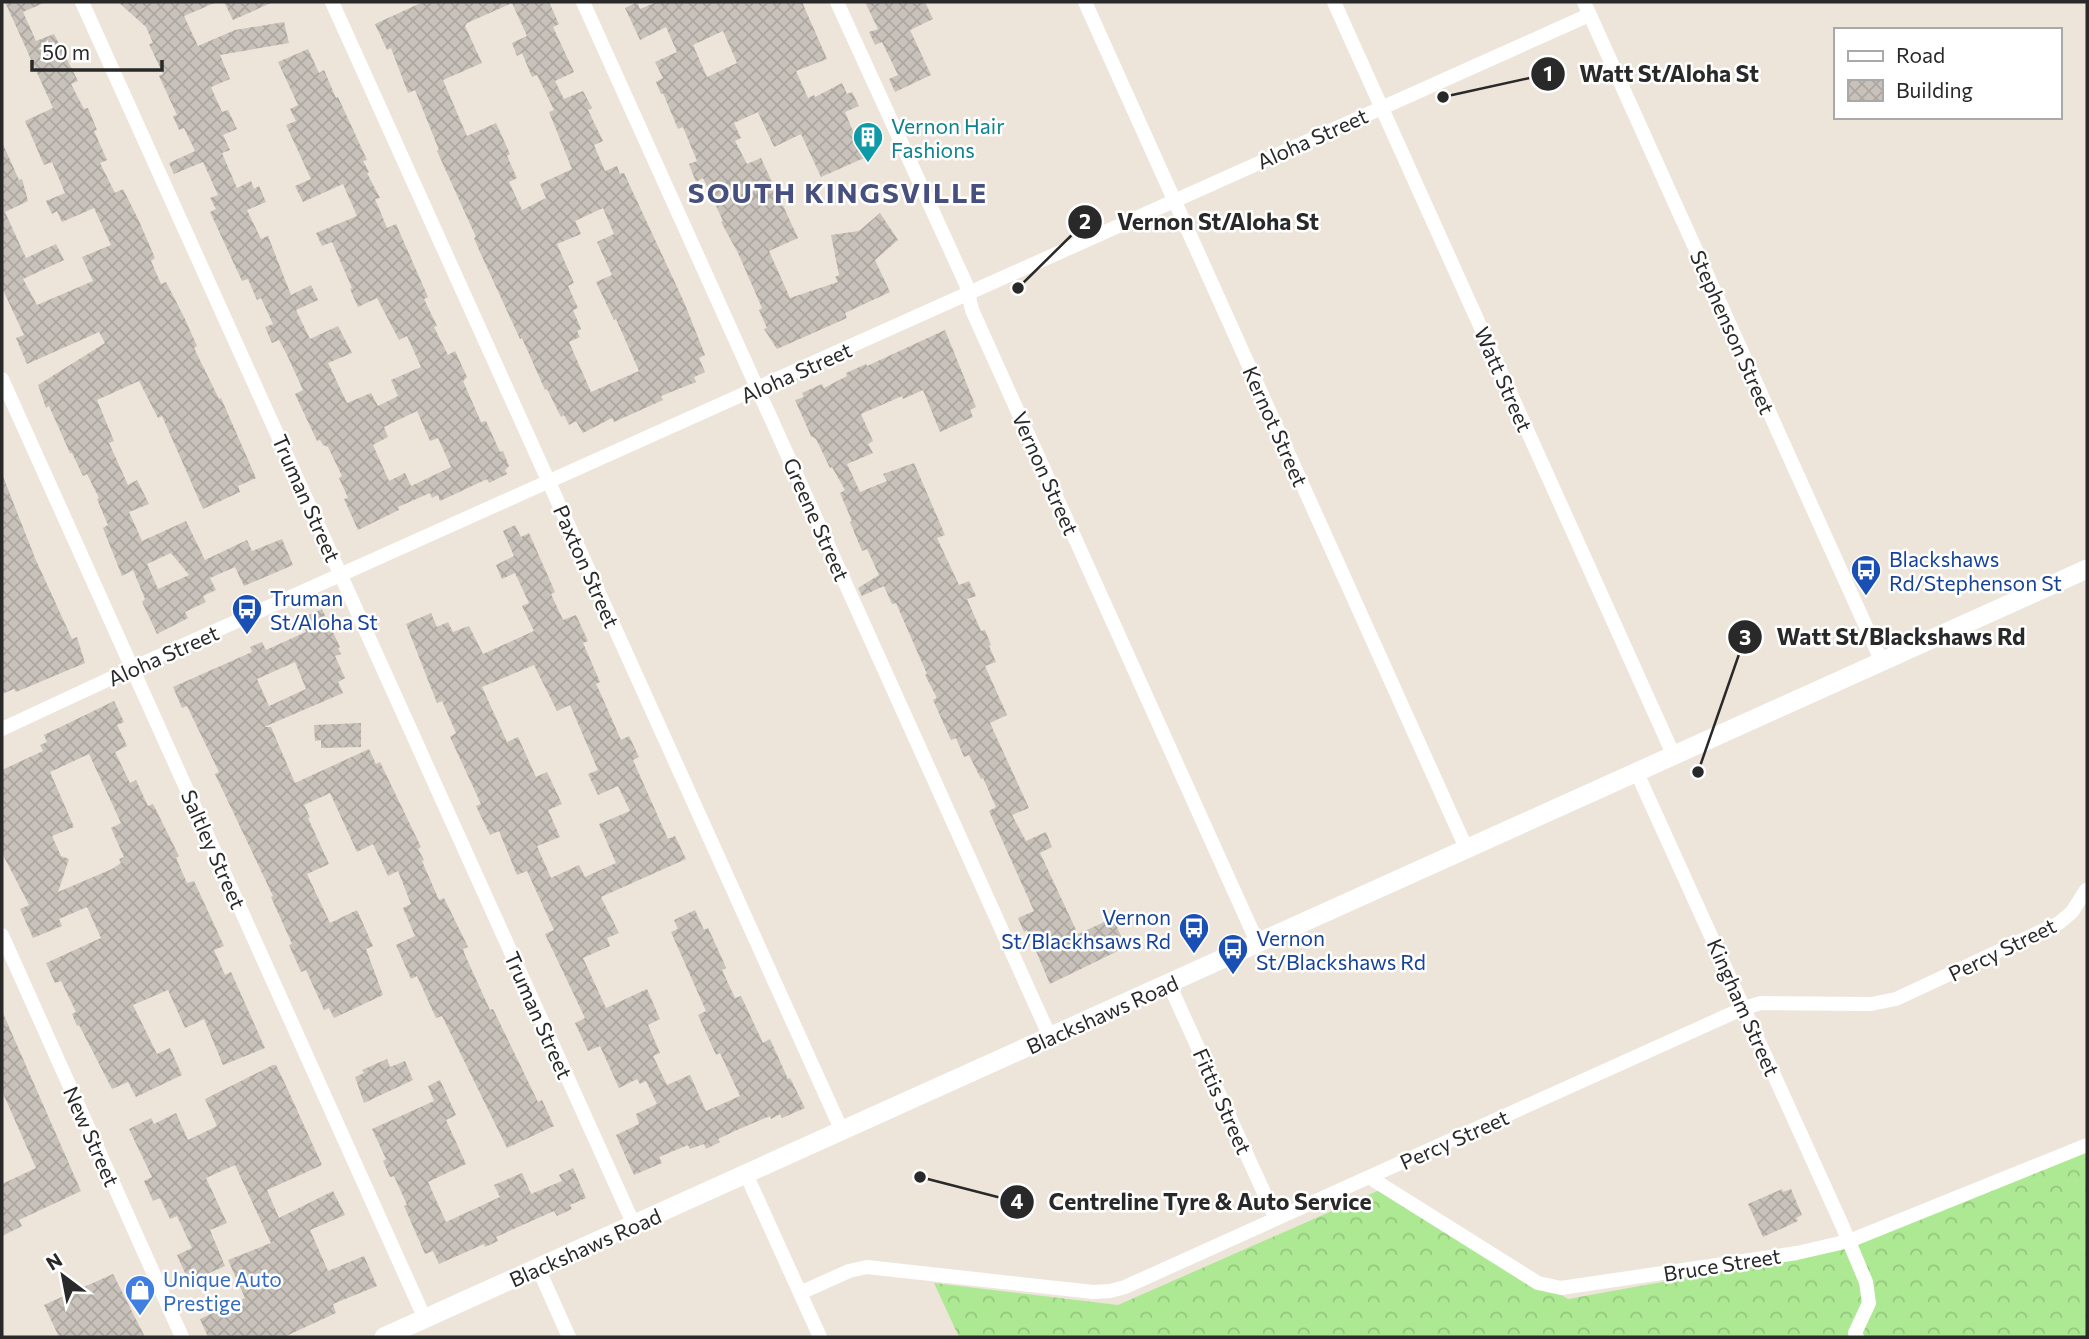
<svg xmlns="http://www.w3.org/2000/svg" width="2089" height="1339" font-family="Commissioner,sans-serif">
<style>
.forest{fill:url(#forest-crowns)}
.building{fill:url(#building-cross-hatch);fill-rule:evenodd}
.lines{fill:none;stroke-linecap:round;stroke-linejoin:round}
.minor{stroke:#fff;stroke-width:14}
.secondary{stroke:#fff;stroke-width:19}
.labels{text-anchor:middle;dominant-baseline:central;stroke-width:5;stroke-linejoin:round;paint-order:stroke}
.culture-label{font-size:21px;fill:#0d838f;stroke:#fff;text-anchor:start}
.street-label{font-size:21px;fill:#292929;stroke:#fff}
.transit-label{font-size:21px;fill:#164399;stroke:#fff;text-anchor:start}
.shop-label{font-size:21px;fill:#366cbe;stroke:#fff;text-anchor:start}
.district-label{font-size:28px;font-weight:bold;letter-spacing:2px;fill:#464f7d;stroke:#fff}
.leader{fill:none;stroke:#292929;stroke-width:2.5}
.callout-dot{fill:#292929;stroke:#fff;stroke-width:2.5}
.mark-label{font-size:21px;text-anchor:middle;font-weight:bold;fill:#fff}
.callout-label{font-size:23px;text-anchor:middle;font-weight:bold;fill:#292929;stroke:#fff;stroke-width:5;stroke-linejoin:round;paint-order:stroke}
</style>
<defs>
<pattern id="forest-crowns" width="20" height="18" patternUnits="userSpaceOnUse" patternTransform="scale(1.75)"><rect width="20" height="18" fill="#ade892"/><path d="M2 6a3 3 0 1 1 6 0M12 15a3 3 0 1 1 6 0" fill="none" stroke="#95c77e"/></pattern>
<pattern id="building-cross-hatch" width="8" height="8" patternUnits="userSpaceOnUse" patternTransform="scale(1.75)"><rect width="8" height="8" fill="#c8c2ba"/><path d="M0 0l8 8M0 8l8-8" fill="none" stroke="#aca7a0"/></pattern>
</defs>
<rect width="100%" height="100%" fill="#ede5da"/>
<path class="forest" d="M2087,1144v193h-1128l-25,-54 184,22 264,-116 186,110 227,-41 2,-5z"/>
<path class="building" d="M5,2h41l-23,10 13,29 18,-7 24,47 -7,3 13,25 4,-1 9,22 -3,1 13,29 -7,3 15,30 8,-4 16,32 16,37 -4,3 10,23 5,-2 18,35 13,29 -3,2 25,51 2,-1 35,80 -18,8 2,6 -37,17 -41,-93 -4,2 -19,-37 -42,19 17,41 -5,2 19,42 9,-5 12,24 -20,8 13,29 44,-20 19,39 42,-20 5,11 30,-12 11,26 -49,21 -9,-19 -25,11 6,12 -13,6 3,6 -21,10 3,6 -31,16 -15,-32 3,-3 -12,-29 -11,6 -19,-48 5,-3 -11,-26 2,-1 -12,-24 -4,2 -11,-23h-2l-21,-47 -3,2 -8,-23 67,-42 -6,-11 -72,32 -11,-26 8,-3 -22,-47v-146l17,38 3,-1 6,22 -23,11 21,46 30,-14 8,16 -41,19 14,26 56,-24 -11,-24 29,-12 -17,-37 -32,14 -5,-11 -5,3 -6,-13 19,-8 -13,-31 -8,3 -19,-44 28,-13zM171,553l18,22 -31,14 -11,-25z
M118,2h99l-33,14 14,30 37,-16 49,-8 5,21 -69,12 10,24 -19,8 11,25 6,-2 9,19 -14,6 7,15 -8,3 15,35 14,-7 3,8 5,-3 7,16 -19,8 14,29 7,-3 23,59 20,-10 7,15 -22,10 14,29 28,-13 14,27 -24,10 19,40 24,-10 7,13 20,-10 -7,-16 30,-13 -14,-31 -8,4 -22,-42 -19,9 -8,-18 2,-1 -20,-46 -10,4 -6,-13 41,-17 -14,-32 -40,18 -8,-16 16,-7 -25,-54 10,-4 -6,-12 8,-4 -20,-43 30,-13 11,24 5,-3 12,28 2,-1 29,63 -4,1 6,11 -2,1 13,25 -5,1 12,29 9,-4 32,73 -4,2 13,27 -3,1 14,28 7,-4 12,26 -4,4 18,41 5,-1 14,31 3,-1 6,15 -4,4 2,4 -18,9 -2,-4 -47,22 -2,-6 -6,3 -2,-5 -32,14 1,3 -41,20 -14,-31 4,-1 -9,-20 3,-2 -14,-29 -5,-2 -3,-5 -3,1 -22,-47 8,-4 -16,-35 -8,-15 -7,3 -7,-16 8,-3 -12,-26 -4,2 -9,-21 -6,2 -32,-69 6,-3 -6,-11 8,-3 -15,-33 -29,12 -5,-11 26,-12 -11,-23 -5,2 -6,-14 4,-1 -18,-39 4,-2 -14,-30 4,-1 -7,-16zM417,411l13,30 8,-3 13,29 -40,19 -6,-13 -16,8 -16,-36 15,-8 -4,-10z
M224,2h49l-40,18z
M423,2h126l10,22 -6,3 21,45 -19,9 9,18 19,-8 9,17 -4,2 15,31 -9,4 11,26 12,-5 3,8 4,-1 60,129 21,53 -6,3 6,14 -11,5 2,5 -35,14 2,4 -49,22 -2,-4 -29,15 -7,-12 -7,4 -5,-10 -3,2 -14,-28 -2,1 -23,-52 -2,1 -41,-89 -5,-12 2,-1 -39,-86 2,-1 -24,-60 -7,3 -17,-45 -4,2 -12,-26zM512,3l15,33 -15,7 5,13 5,-3 10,24 5,-2 17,35 -5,2 23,57 -32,15 6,14 -24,12 -13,-28 8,-4 -10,-22 3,-2 -14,-31 -29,13 -24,-56 39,-17 -17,-37 2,-3zM603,208l11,26 -17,8 15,33 -16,7 18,38 2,-1 23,52 -48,21 -22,-50 11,-5 -3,-6 4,-2 -8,-19 5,-2 -10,-22 6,-3 -17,-39 24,-10 -6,-13z
M637,2l3,7 17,-7h145l25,57 -31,12 12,27 6,-3 1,2 27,-14 5,11 5,-2 7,14 -14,6 19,46 -43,19 -20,-43 -27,13 -16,-35 -24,11 7,15 -6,3 12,23 14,-6 37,80 -29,13 21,47 48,-16 -3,-5 4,-2 -8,-40 28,-4 21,-18 18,27 -23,20 15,32 -45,21 2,5 -70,31 -13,-20 3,-1 -8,-18 3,-2 -24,-55 -17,-31 2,-1 -20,-43 -7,4 -7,-18 8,-3 -14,-34 -5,2 -15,-36 -2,1 -5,-12 7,-4 -8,-16 22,-10 -11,-25 -26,13 -15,-32zM723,31l14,32 -30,14 -14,-32z
M865,2h60l8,17 -23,11 21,45 -36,17 -6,-13 9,-4 -16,-33 -7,3 -6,-13 9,-3z
M945,330l31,77 -6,3 3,7 -33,15 -17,-42 -20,9 -1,-3 -41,18 12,27 -5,3 5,9 -26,11 13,28 27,-11 -4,-7 31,-11 31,72 -8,3 22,47 10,-4 7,15 -9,3 14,32 4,-1 6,15 -2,1 7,16 -11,4 22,49 -17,8 39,85 -17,7 14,26 20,-9 6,15 -12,6 38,81 35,-16 13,29 -76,37 -23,-54 -3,2 -6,-14 16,-7 -45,-100 7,-4 -13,-29 -2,1 -12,-24 -5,2 -8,-19 -5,2 -18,-40 4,-2 -12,-23 2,-1 -31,-71 -4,1 -8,-18 -22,10 -4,-8 21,-13 -12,-26 -5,2 -12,-29 2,-1 -12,-28 5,-3 -13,-23 -2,1 -14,-29 -5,-3 -16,-36 9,-3 -2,-4 20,-9 2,4 23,-12 -1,-3 20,-9 1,2z
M2,474l33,84 37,81 5,-2 8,26 -69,29 -2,-3 -12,5z
M515,525l6,12 8,-4 26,59 -4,2 12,26 13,-5 12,26 -5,2 17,39 -4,2 3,6 22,50 8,-4 10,21 -6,3 35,79 7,-3 11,23 -85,38 18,36 -12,5 3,8 -27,12 23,50 41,-19 13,30 -12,6 12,28 -7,3 14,29 23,-10 16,36 34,-15 -20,-43 -4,2 -18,-40 8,-4 -35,-79 7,-3 -4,-9 21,-10 9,20 4,-2 12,26 6,14 -4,2 13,28 6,-2 22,47 7,-4 18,40 2,-1 15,30 -23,10 -2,-4 -9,5 -1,-3 -33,14 -19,9 2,3 -14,7 -2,-5 -14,5 -2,-4 -29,12 3,6 -28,12 -18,-40 23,-11 -3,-10 21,-10 -11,-23 -6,3 -3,-5 -18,9 -19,-42 -12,5 -13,-28 10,-5 -40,-84 9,-4 -27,-59 -10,4 -18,-44 -9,4 -14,-29 5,-2 -31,-67 6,-4 -14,-32 -5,2 -31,-79 25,-11 6,14 11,-5 5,10 16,-6 14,28 51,-23 -12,-25 7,-3 -14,-30 -13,6 -6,-14 18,-9 -11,-25zM534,665l23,46 13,-6 28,65 -10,4 10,21 20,-9 12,25 -31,13 17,39 -31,14 -6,-12 -28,13 -14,-32 23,-9 -12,-27 14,-6 -15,-32 -11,5 -18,-40 -11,5 -25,-55z
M322,609l18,38 -2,1 3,6 -6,2 10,22 -7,4 5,11 -79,34h7l24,56 74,-34 7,15 4,-2 41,85 -3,2 6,11 -2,1 17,39 5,-2 24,49 -5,2 2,6 25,55 3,-1 45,93 4,-2 12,26 -47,22 -65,-132 -6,2 -19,-42 -6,3 -15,-34 19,-9 -12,-28 8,-4 -13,-33 -10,5 -15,-32 -16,8 -27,-59 -26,12 6,12 -2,1 21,46 -22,10 23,49 27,-13 16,36 -7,3 17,46 -49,23 -5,-10 -5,2 -18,-40 -5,2 -12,-27 3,-1 -21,-47 2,-1 -58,-122 4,-2 -32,-66 -5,2 -9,-21 79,-35 -2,-5 12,-5 4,8 40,-18 -6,-13zM295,662l11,27 -37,17 -12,-27z
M114,701l10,21 -7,3 10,21 -12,6 15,31 6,-3 12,26 5,-2 26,52 -3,2 11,25 7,-2 30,65 -10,4 11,25 6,-3 34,76 -42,17 -19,-46 -19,9 -17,-38 -35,15 24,49 13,-6 12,27 -46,22 -8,-15 -16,7 -33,-64 -2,1 -5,-12 4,-2 -15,-31 -6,2 -9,-20 55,-25 -14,-31 -28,12 3,7 -29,12 -13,-29 9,-4 -27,-52v-83l41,-19 -3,-6 7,-3 -3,-7zM89,754l32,69 -10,5 13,29 -5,2 2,4 -9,6 -54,23 11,-33 -8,-3 -9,-20 22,-9 -24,-55z
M361,723v24l-40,1v-8l-6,1 -1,-16z
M2,1011l79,180 -62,29 3,6 -20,10v-52l34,-16 -34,-77z
M387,1059l3,8 15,-6 8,19 -49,23 -9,-26 9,-4 -2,-3z
M273,1065h3l11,23 35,77 -55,25 12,28 54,-27 12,24 -35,15 18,41 36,-15 13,30 -44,18 3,9 -52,24h-76l-8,-18 45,-21 -17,-38 43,-17 -36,-78 -29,13 21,45 -17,7 15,36 -36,16 -12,-27 15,-7 -15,-32 -7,3 -10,-21 -7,3 -9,-20 8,-4 -23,-48 22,-11 3,6 22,-11 12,27 29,-14 -12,-27z
M440,1080l16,35 -10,5 20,44 -38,18 18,40 54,-25 -6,-12 28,-12 9,21 31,-13 -3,-6 14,-7 13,30 -16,7 2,4 -15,7 -3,-5 -58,26 2,4 -13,6 -1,-3 -45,20 -6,-13 -8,3 -21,-48 3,-1 -13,-29 -4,1 -7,-16 3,-2 -14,-30 62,-28 -6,-15z
M1782,1189l1,3 8,-3 11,26 -6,3 2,3 -35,16 -15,-33z
M113,1274l32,63h-86l-15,-32z"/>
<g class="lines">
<path class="minor" d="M82,2l552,1223
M332,2l510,1129
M583,2l467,1035
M837,2l129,282 6,26 286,634
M1085,2l382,848
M1334,2l340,754
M1584,2l298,660
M2,379l423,940
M2,729l146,-68 1441,-646
M1637,773l205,452 24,57 3,21 -14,30 2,4
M2,935l180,402
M1169,984l107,235
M746,1174l74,163
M1369,1177l169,106 23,5 236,-35 52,-12 238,-96
M538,1268l31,69
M800,1293l49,-22 18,-4 226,25 17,-1 15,-4 619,-279 17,-5 110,1 25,-5 163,-76 13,-11 14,-22"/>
<path class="secondary" d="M384,1337l1703,-768"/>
</g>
<defs>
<g id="building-pin" transform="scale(1.575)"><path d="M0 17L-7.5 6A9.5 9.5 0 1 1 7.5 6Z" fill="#0f9aa8" stroke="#fff"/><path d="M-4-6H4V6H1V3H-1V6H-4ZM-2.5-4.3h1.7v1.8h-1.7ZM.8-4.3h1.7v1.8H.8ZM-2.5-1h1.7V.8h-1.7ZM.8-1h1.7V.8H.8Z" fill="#fff"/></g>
<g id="bus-pin" transform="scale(1.575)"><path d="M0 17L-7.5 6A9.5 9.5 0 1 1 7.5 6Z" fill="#1a4fb4" stroke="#fff"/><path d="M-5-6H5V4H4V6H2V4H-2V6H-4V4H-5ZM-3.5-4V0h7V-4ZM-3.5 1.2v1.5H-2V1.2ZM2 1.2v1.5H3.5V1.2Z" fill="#fff"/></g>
<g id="shop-pin" transform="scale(1.575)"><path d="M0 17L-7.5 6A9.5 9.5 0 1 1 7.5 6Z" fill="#3f7fe0" stroke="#fff"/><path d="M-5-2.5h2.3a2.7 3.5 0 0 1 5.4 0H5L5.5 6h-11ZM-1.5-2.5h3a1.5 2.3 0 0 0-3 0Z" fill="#fff"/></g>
</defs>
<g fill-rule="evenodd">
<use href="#building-pin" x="868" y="137"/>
<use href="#bus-pin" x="1866" y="570"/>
<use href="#bus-pin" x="247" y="609"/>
<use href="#bus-pin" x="1194" y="928"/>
<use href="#bus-pin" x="1233" y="949"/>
<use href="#shop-pin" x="140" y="1290"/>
</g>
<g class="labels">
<g class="culture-label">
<text x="891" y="125">Vernon Hair<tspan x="891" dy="24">Fashions</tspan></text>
</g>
<g class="street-label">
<text transform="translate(1312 138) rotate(-24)">Aloha Street</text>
<text transform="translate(1733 332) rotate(66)">Stephenson Street</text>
<text transform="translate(796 372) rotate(-24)">Aloha Street</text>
<text transform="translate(1504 379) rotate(66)">Watt Street</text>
<text transform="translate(1276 426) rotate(66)">Kernot Street</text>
<text transform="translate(1046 473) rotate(66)">Vernon Street</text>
<text transform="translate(307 498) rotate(66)">Truman Street</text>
<text transform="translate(817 519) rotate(66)">Greene Street</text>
<text transform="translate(587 566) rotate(66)">Paxton Street</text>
<text transform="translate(163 655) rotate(-24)">Aloha Street</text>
<text transform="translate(214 849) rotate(66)">Saltley Street</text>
<text transform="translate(2002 949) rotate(-26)">Percy Street</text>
<text transform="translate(1744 1007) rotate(66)">Kingham Street</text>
<text transform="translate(1102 1014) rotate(-24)">Blackshaws Road</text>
<text transform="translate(539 1015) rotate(66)">Truman Street</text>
<text transform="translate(1223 1101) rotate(66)">Fittis Street</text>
<text transform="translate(92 1136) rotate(66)">New Street</text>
<text transform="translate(1454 1139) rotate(-24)">Percy Street</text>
<text transform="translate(585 1247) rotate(-24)">Blackshaws Road</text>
<text transform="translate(1722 1264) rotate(-9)">Bruce Street</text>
</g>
<g class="transit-label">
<text x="1889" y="558">Blackshaws<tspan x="1889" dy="24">Rd/Stephenson St</tspan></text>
<text x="270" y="597">Truman<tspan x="270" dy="24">St/Aloha St</tspan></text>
<text x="1171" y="916" text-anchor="end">Vernon<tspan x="1171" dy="24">St/Blackhsaws Rd</tspan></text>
<text x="1256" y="937">Vernon<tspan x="1256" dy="24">St/Blackshaws Rd</tspan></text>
</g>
<g class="shop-label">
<text x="163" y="1278">Unique Auto<tspan x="163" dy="24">Prestige</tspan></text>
</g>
<g class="district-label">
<text x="838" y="192">SOUTH KINGSVILLE</text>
</g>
</g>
<path class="leader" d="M1443 97L1548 74M1018 288L1085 222M1698 772L1745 637M920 1177L1017 1202"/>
<g class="callout-dot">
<circle cx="1443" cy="97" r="7"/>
<circle cx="1018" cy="288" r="7"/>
<circle cx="1698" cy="772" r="7"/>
<circle cx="920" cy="1177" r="7"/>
<circle cx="1548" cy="74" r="18"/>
<circle cx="1085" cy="222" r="18"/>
<circle cx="1745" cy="637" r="18"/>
<circle cx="1017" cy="1202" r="18"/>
</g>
<g class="mark-label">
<text x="1548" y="81">1</text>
<text x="1085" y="229">2</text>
<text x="1745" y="645">3</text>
<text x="1017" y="1209">4</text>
</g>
<g class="callout-label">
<text x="1669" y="82">Watt St/Aloha St</text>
<text x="1218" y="230">Vernon St/Aloha St</text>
<text x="1901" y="645">Watt St/Blackshaws Rd</text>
<text x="1210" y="1210">Centreline Tyre &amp; Auto Service</text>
</g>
<rect width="2089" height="1339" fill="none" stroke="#292929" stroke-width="7"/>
<rect x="1834" y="28" width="228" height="91" fill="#ffffff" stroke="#a9a9a9" stroke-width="2"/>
<rect x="1848" y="51" width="35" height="10" fill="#ffffff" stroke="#a9a9a9" stroke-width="2"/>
<text x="1896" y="63" font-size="21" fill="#292929">Road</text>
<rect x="1848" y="80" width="35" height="21" fill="url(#building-cross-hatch)" stroke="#a9a9a9" stroke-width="2"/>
<text x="1896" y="98" font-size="21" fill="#292929">Building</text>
<g transform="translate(63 1276) rotate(328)" stroke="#ffffff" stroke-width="5" paint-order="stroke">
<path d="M0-5L12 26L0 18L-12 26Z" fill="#292929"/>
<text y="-10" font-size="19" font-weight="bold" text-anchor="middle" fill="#292929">N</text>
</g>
<path d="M32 60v10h130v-10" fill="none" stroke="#292929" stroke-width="3.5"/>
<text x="42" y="60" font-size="21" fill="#292929" stroke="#ffffff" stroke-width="5" paint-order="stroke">50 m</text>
</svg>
